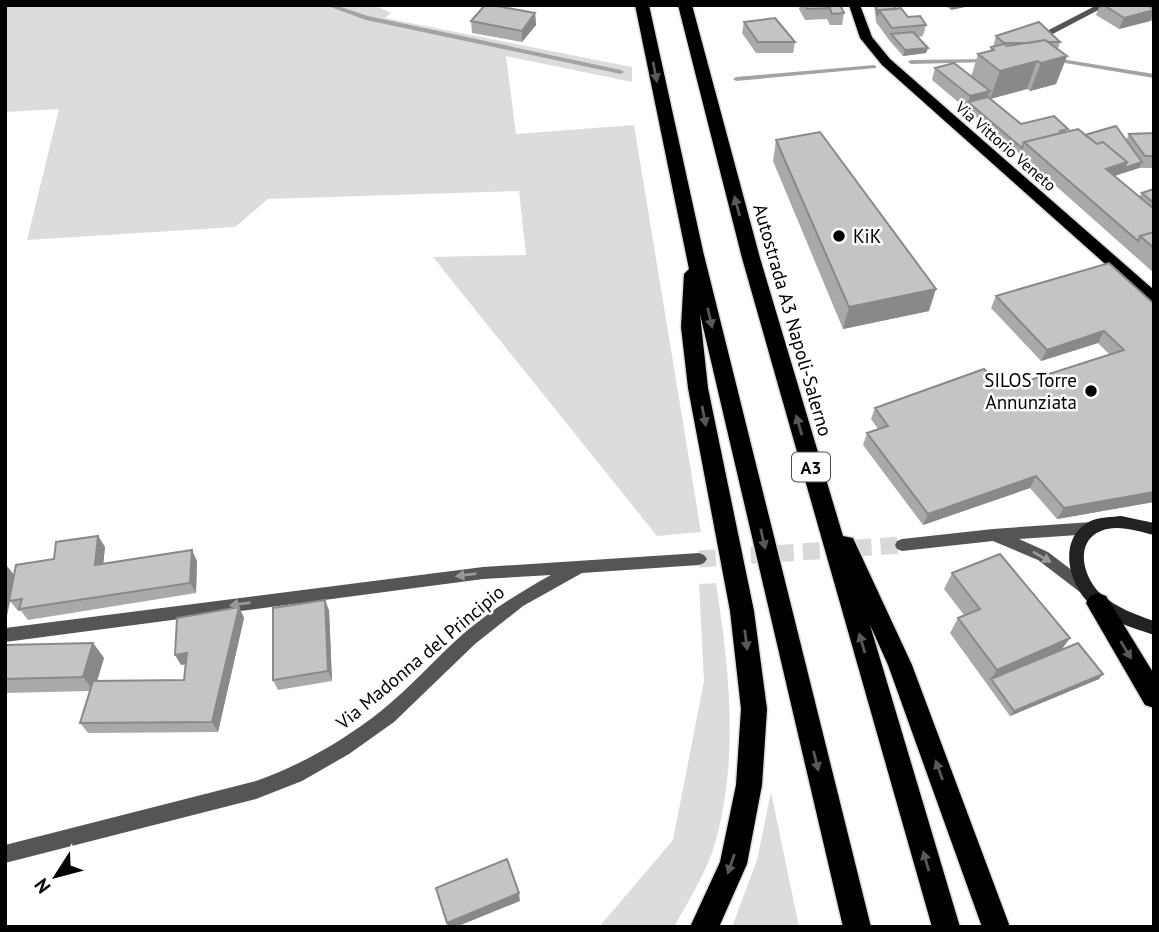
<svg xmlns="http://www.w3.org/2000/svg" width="1159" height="932" font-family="'PT Sans',sans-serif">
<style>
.green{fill:#dcdcdc}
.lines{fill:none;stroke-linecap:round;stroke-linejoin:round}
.stream{fill:#a3a3a3;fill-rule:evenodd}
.street-tunnel{stroke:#d9d9d9;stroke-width:17;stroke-dasharray:17 9;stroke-linecap:butt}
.primary-casing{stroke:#dbdbdb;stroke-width:3}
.highway-casing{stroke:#dbdbdb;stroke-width:3}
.lane{fill:#555;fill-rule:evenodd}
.street{fill:#555;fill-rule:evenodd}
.secondary{fill:#222;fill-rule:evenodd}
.primary{fill:#000;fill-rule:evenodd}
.highway{fill:#000;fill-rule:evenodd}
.wall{fill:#a9a9a9}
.shaded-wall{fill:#898989}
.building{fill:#c4c4c4;stroke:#898989;stroke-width:2}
.oneway{fill:#595959}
.oneway2{fill:#999}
.poi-dot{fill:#000;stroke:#fff;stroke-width:2.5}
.labels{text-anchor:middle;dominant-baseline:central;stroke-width:5;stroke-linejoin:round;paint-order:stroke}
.far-street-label{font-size:16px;fill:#000;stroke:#fff}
.shield{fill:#fff;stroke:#4c4c4c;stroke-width:2}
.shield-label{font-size:18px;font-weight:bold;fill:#000}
.poi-label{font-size:19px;fill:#000;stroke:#fff;text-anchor:start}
.street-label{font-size:19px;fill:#000;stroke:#fff}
</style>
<rect width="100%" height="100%" fill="#fff"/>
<path class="green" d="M5,5h369l17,8 -6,5 247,49v15l-126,-26 10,78 118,-9 67,407 -44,4 -224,-279 93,-2 -7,-64 -251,8 -33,28 -208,13 32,-131 -54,3z
M716,583c13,84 23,173 0,257 -8,30 -27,60 -42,87h-75l74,-87 31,-159 -5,-97z
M771,792l28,135h-67l25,-67z"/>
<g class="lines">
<path class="stream" d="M325,5h10l33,11 253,54 3,2 -3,2 -255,-54z
M1055,58l99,16v4l-101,-17 -1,-1z
M987,59l3,2 -1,1 -78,2 -3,-2 3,-2z
M874,65l2,1v2l-140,13 -3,-2 3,-2z"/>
<path class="street-tunnel" d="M699,559l203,-14"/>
<g class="primary-casing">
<path id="primary" d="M849,5h11l12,32 18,22 264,231v14l-5,-1 -267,-238 -22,-27z"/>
</g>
<g class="highway-casing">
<path id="highway" d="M635,5h14l54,246 168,676h-28l-143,-613 8,74 46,223 13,98 -5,76 -15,79 -28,63h-29l30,-65 16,-77 5,-76 -11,-98 -42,-223 -7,-61 3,-53 5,-5z
M678,5h14l68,253 83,278 10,2 59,127 98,262h-28l-94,-262 -18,-40 90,302h-28l-190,-669z
M1098,593l8,3 48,78v34l-9,-3 -55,-95 -4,-7 4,-7z"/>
</g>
<path class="lane" d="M1097,5h11l-63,33 -8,-2z"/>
<path class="street" d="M1092,522l5,2 2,4 -2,4 -5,2 -73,5 29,13 42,32 3,5 -3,5 -5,2 -47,-36 -45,-19 -91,10 -5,-2 -2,-4 2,-4 5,-2 91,-10z
M699,553l5,2 3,4 -3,4 -5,2 -117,8 -59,33 -48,38 -81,78 -45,32 -47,27 -46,18 -251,64v-18l251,-64c45,-16 87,-40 125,-70 29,-23 54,-52 82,-77 27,-23 57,-42 88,-59l-68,4 -478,63v-14l478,-61z"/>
<path class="secondary" d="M1121,516l33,7v12c-17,-4 -37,-11 -53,-4 -28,11 -17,48 0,63 16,14 33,20 53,27v14c-23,-8 -46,-14 -64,-31 -23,-22 -33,-69 3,-84 9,-3 19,-3 28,-4z"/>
<use href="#primary" class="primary"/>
<use href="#highway" class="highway"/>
</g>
<path class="wall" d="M800,5h40l4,8 -2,12h-12l-3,-6 -22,1 -6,-11z
M874,5h19l3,4 12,8 18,8 -3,11 -5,1 10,11 -2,5 -23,3 -14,-16 -13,-18z
M945,5h29l-23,5z
M1100,5h54v15l-35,9 -23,-14z
M535,13l1,12 -14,17 -50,-9 -1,-12z
M744,22l51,20 -2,11h-37l-14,-20z
M996,36l64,6 -2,7 9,7 -11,28 -26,7 -3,-2 -37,10 31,25 105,16 3,-6 25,-1v35h-15l-24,8 24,21 3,-4 12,-4v84l-134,-119 -88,-74 3,-12 36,9 7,-23 12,-3 1,-4h2z
M776,140l153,171 -86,18 -70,-168z
M996,296l158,8v198l-97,17 -27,-31 -107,37 -60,-80 4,-12 11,-4 -7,-10 4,-11 127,-19 107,-35 -11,-11 -57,18 -50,-53z
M98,536l7,11 -2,17 94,-3 -1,32 -168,27 -7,-9h-3l-8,-10 -5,24v-60h1l8,10 40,-16z
M952,573l118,65 -9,12 42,24 -4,5 -89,37 -60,-83 8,-15 6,-3 -20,-26z
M239,607l5,11 -26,114 -130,1 -8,-10 10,-32 -85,2v-48l88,-2 11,15 -7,23 87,-1 1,-16 -4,1z
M329,610l3,71 -54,9 -5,-10z"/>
<path class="shaded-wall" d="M952,5h22l-23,5z
M1154,10l-4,11 -31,8 5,-11z
M535,13l1,12 -14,17v-11z
M928,48l-2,5 -23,3 2,-6z
M1067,56l-11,28 -26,7 11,-28z
M1037,61l-10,28 -37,10 10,-28z
M990,91l-4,12 -18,-1 2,-6z
M1127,162h15l-3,6 -39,12 6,-11z
M936,289l-7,22 -86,18 6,-22z
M1104,331l-6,12 -57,18 6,-11z
M1036,476l-6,12 -107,37 5,-11z
M1154,492v10l-97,17 7,-11z
M98,536l7,11 -3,29 -7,-11z
M192,550l5,11 -1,32 -6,-10z
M6,565l9,11 -10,49v-55z
M325,600l4,10 3,71 -4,-10z
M239,607l5,11 -26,114 -6,-10z
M1070,638l-11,15 -68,26 6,-9z
M93,643l11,15 -10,33 -11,-14z
M187,653l6,10 -12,2 -6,-10z
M1103,674l-4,5 -89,37 4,-5z
M519,893l1,8 -64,26h-8l-1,-4z"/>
<path class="building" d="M485,5h6l44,8 -13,18 -51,-10z
M805,5h35l4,8 -12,1 -2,-6 -23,1z
M876,5h17l3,4 -17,1 -1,6z
M1104,5h44l6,5 -30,8z
M901,8l7,9 12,-1 6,9 -34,3 -13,-18z
M775,18l20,24h-37l-14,-20z
M1039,22l21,20h-12l-3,-2 -16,3h-25l-8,-7z
M913,32l15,16 -23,2 -14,-16z
M1045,40l22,16 -26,7 -4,-2 -37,10 -22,-17 16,-4 -3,-3 13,-3 3,2z
M954,63l36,28 -20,5 -35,-28z
M988,97l33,27 33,-8 14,13 -8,2 1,2 -37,9 -2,6 -54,-46z
M1116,126l26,36 -18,6 3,-6 -24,-20 -6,2 -12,-9z
M1078,129l19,15 6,-2 24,20 -21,7 48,40v23l-14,4 -2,5 -114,-99z
M820,132l116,157 -87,18 -73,-167z
M1154,133v23h-9l-16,-22z
M1154,189v14l-12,-10z
M1154,232v16l-14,-12z
M1109,263l45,41v188l-90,16 -28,-32 -108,38 -61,-81 21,-7 -13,-18 109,-39 18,20 122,-39 -20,-19 -57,19 -51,-54z
M98,536l-3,29 97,-15 -2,33 -171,26 3,-10 -13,2 7,-36 38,-6 2,-17z
M1000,554l70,84 -73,32 -39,-52 22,-9 -28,-36z
M325,600l3,71 -55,9v-72z
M239,607l-27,115 -132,1 13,-42 91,-1 3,-27 -12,2 2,-37z
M93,643l-10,34 -78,2v-34z
M1078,643l25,31 -89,37 -23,-32z
M507,859l12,34 -72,30 -11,-35z"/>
<defs><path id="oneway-solid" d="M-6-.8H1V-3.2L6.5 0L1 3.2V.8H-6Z" transform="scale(1.75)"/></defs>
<g class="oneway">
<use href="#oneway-solid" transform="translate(655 72) rotate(79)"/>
<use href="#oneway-solid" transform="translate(737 206) rotate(-105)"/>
<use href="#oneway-solid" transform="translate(710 318) rotate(77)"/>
<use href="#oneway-solid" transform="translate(704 416) rotate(79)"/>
<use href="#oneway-solid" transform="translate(799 425) rotate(-106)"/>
<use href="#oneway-solid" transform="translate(763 539) rotate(77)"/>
<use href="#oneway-solid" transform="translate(746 640) rotate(83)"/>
<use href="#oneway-solid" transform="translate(862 643) rotate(-106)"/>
<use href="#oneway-solid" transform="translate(1126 650) rotate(59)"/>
<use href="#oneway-solid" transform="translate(816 761) rotate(76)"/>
<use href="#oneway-solid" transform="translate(939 770) rotate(-110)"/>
<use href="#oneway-solid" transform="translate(926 861) rotate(-106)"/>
<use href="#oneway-solid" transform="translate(731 864) rotate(109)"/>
</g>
<g class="oneway2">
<use href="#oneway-solid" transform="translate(1042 557) rotate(30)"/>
<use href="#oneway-solid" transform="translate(466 575) rotate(173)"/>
<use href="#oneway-solid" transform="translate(240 604) rotate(173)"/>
</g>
<g class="poi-dot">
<circle cx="839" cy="236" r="7"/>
<circle cx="1091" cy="391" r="7"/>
</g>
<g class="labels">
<g class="far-street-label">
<text transform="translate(1006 146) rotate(41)">Via Vittorio Veneto</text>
</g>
<rect class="shield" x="792" y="452.5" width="38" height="29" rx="5"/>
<g class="shield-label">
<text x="811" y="467">A3</text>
</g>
<g class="poi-label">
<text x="853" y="236">KiK</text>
<text x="1077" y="380" text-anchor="end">SILOS Torre<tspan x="1077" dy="22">Annunziata</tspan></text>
</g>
<g class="street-label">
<text transform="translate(793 320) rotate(74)">Autostrada A3 Napoli-Salerno</text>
<text transform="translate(420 657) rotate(-40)">Via Madonna del Principio</text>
</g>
</g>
<rect width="1159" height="932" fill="none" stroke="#000000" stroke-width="14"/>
<g transform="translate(56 876) rotate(234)" stroke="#ffffff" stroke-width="5" paint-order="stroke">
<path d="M0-5L12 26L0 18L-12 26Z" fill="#000000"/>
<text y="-10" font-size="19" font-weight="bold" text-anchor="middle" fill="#000000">N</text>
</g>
</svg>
